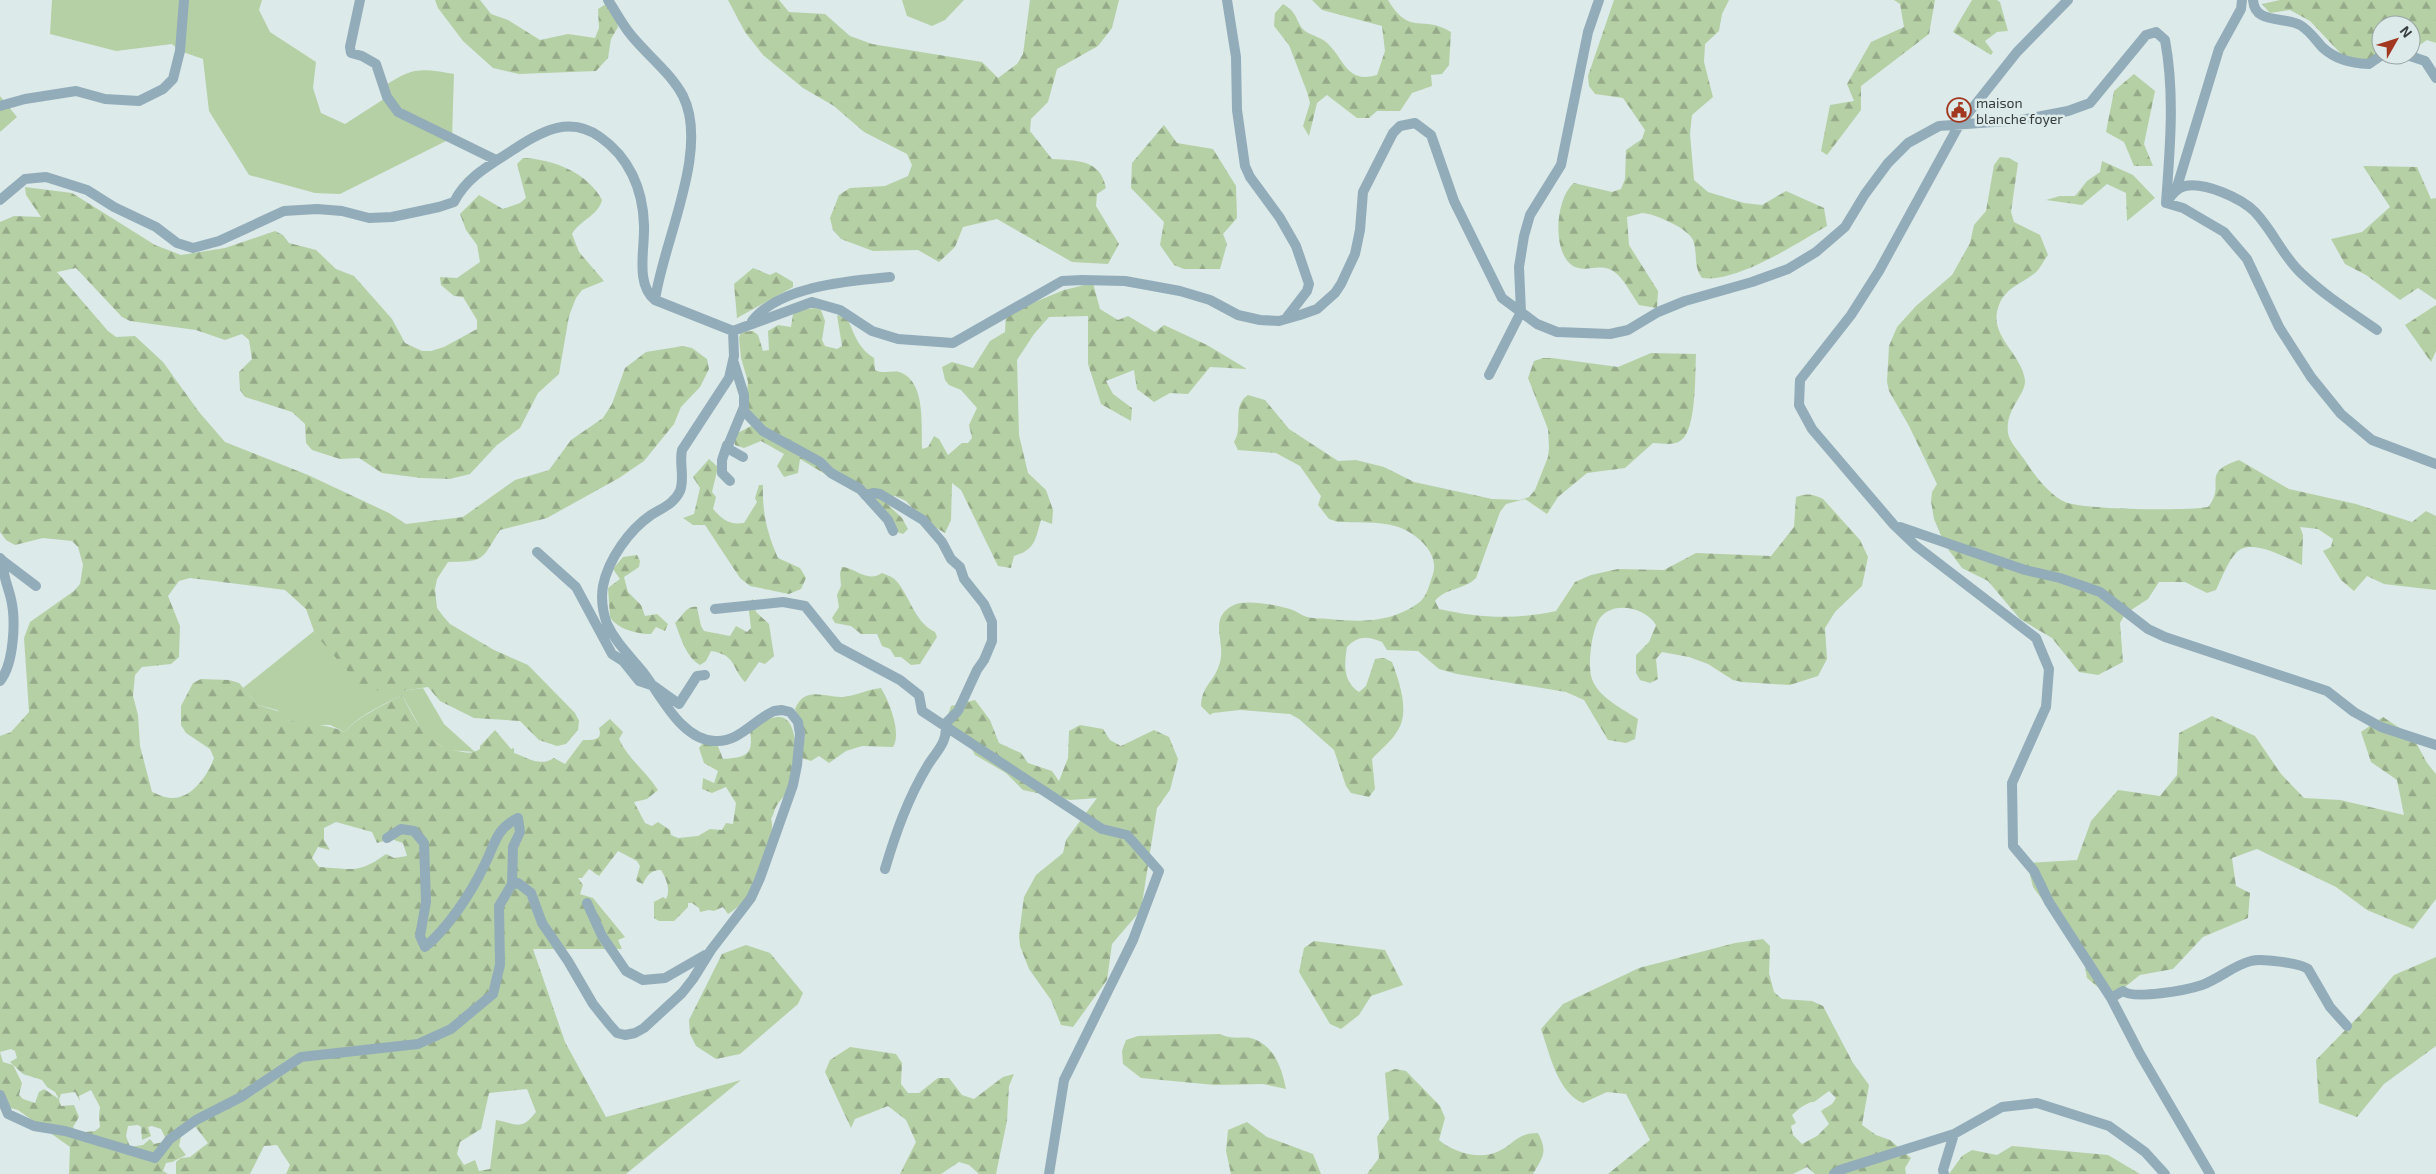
<svg xmlns="http://www.w3.org/2000/svg" width="2436" height="1174" font-family="'Exo 2',sans-serif">
<style>
.grass{fill:#b6d0a5}
.forest{fill:url(#forest-firs);fill-rule:evenodd}
.lines{fill:none;stroke-linecap:round;stroke-linejoin:round}
.minor{stroke:#93acb9;stroke-width:10}
.labels{text-anchor:middle;dominant-baseline:central;stroke-width:5;stroke-linejoin:round;paint-order:stroke}
.poi-label{font-size:14px;fill:#373d3d;stroke:#dceaea;text-anchor:start}
</style>
<defs>
<pattern id="forest-firs" width="22" height="20" patternUnits="userSpaceOnUse" patternTransform="scale(1.25)"><rect width="22" height="20" fill="#b6d0a5"/><path d="M5 1l3.5 6h-7zM16 11l3.5 6h-7z" fill="#95aa88"/></pattern>
</defs>
<rect width="100%" height="100%" fill="#dceaea"/>
<path class="grass" d="M52,0h210l-3,10 11,22 46,30 -3,26 8,25 24,11 42,-27 -4,-10c29,-20 37,-19 71,-13l-2,64 -112,56 -25,-1 -66,-18 -40,-64 -6,-52 -23,-8 -8,-7 -56,7 -66,-17z
M902,0h62l-19,20 -13,6 -25,-10z
M314,631l1,3 87,57 21,-3 21,36 31,28 -27,-2 -23,-14 -23,-41c-19,10 -45,21 -57,37l-15,-7h-20l-22,-5 -11,-10 -19,-5 -15,-17z"/>
<path class="forest" d="M435,0h45l11,14 17,6 32,20 28,-6 27,4 4,-10 -1,-19 8,-5 10,15 2,8 -7,12 -3,19 -12,13 -77,3 -26,-6 -30,-27 -25,-33z
M728,0h51l10,12 36,2 25,22 22,8 110,18 16,16 19,-14 6,-10 7,-54h89l-7,28 -14,18 -41,23 -9,33 -17,17 -1,12 22,28c24,2 48,-1 54,29l-9,6 -1,12 23,38 -11,20 -36,-2 -75,-43 -34,8 -8,20 -16,15 -21,-12 -45,1 -32,-12 -8,-9 -3,-12 9,-23 11,-7 35,-2 23,-10 4,-11 -5,-11 -43,-22 -30,-26 -31,-18 -40,-33 -18,-23z
M1312,0h76c22,37 34,14 63,32l-2,33 -7,9 -11,1 1,11 -20,7 -12,18h-23l-8,7h-12l-30,-23 -10,8 -8,33 -6,-10 7,-23 -3,-11 -18,-47 -15,-19 1,-13 8,-9c16,9 12,18 22,27 6,4 15,6 21,11 19,17 20,42 51,33l8,-24 -3,-25 -60,-16z
M1614,0h115l-7,14 -3,17 -14,13 -1,18 9,35 -21,18 -2,19 4,46 14,12 36,11 18,2 24,-14 38,17 3,18c-30,17 -90,57 -125,52 -9,-12 -4,-24 -9,-38 -4,-11 -39,-27 -51,-27 -4,1 -10,3 -15,4l2,28 29,46 -1,17 -18,-3c-7,-10 -14,-24 -22,-31 -15,-14 -30,0 -44,-8 -22,-14 -17,-69 1,-83l38,9 9,-3 4,-10 1,-29 16,-11 3,-9 -22,-32 -28,-4 -6,-8 -1,-10z
M1894,0h41l-6,34 -68,52v24l-34,45 -6,-4 9,-46 24,-4 -7,-17 24,-42 33,-15 -4,-23z
M1972,0h25l3,2 8,29 -11,1 -12,9 8,11 -2,3 -38,-23z
M2280,0h156v43l-9,-3 -16,11v-26h-30v30h24c-12,9 -46,3 -61,2l-34,-36 -20,-11 -20,3 -8,-9z
M2134,74l21,17 -11,53 9,22h-19l-10,-24 -18,-10 8,-41z
M0,96l17,21 -17,15z
M1164,125l13,18 36,6 23,37 1,32 -14,16 4,10 -7,25h-36l-10,-4 -14,-20 4,-23 -33,-34 1,-25z
M2000,157l9,1 9,5 -7,49 3,10 26,13 8,20c-4,5 -8,14 -13,18 -15,12 -31,15 -37,35 -9,28 24,46 27,72 1,16 -20,28 -17,53 1,8 11,19 16,26 9,14 25,36 41,43 19,8 121,9 143,5 19,-23 -9,-34 31,-47l50,29 67,15 56,18 14,-11 10,5v74l-52,-6 -17,-8 -13,15 -13,-11 -18,-29 8,-4 2,-8 -15,-10 -18,-2 3,8 -1,30c-14,-7 -46,-24 -61,-16 -11,6 -19,29 -25,41l-9,3 -22,-11h-26l-11,17 -23,15 -5,9 3,39 -25,13 -19,-3 -27,-34 -32,-19 -32,-38 -26,-13 -17,-23 -11,-26 -3,-18 1,-9 5,-8 -28,-58 -20,-35 -2,-9 2,-36 8,-19 19,-21 36,-31 18,-32 4,-18 12,-14 8,-46z
M523,158c30,1 65,15 79,42 -4,16 -22,20 -30,34l7,18 25,29 -22,9 -6,8 -7,18 -10,58 -21,19 -18,35 -23,17 -27,29 -20,5 -29,-1 -39,-5 -23,-15 -19,1 -28,-9 -6,-7 -1,-19 -13,-12 -47,-15 -5,-7 -1,-18 13,-13 -3,-19 -7,-6 -17,6 -29,-10 -66,-9 -8,-4 -46,-49 -19,4 51,59 8,6 19,-1 28,26 36,50 26,30 83,33 81,38 17,11 57,-7 52,-37 34,-10 22,-30 32,-22 9,-14 13,-36 21,-16 37,-6 9,2 15,11 2,10 -9,18 -19,20 -7,17 -30,37 -25,17 -72,40 -47,12c-20,32 -15,31 -52,32l-11,17 -2,10 2,19 6,8 7,8 44,26 34,15 47,48 4,8 -1,9 -12,14 -9,2 -18,-6 -19,-19 -46,-3 -34,-17 -12,-14 -26,4 -38,-1 -49,-56 -9,-25 -21,-19 -95,-12 -11,3 -11,15 12,30 -1,31 -8,7 -29,3 -7,8 -2,21 5,19 2,31 12,46c5,2 13,6 19,6 21,1 37,-23 43,-40l-4,-9 -24,-16 -5,-8v-19l12,-23 8,-4 28,1 10,3 19,22 29,9 1,6c19,4 39,4 57,12 12,-15 39,-27 57,-37 13,25 25,52 56,56 9,2 14,3 22,-2v-3l15,-16 16,19 3,-1v5c14,5 26,14 40,5l11,6 18,-24c10,0 20,1 16,-12l11,-9 13,13 -4,7c9,20 27,32 39,51l-11,9 -13,3 11,21 7,3 6,-4 12,8 1,5 7,3 20,-2 12,-7 12,1 4,-7 7,1 3,-21 -10,-16 -14,6 -10,-4 1,-11 11,5 4,-12 -14,-8 -5,-15 5,-6 13,2 6,15c22,-2 31,-3 27,-28 8,-6 16,-13 27,-14 24,-3 20,52 15,66 -4,11 -10,14 -15,22 -3,4 -3,9 -6,14 6,16 -15,66 -26,80 -5,6 -10,11 -17,15l-5,-7 -9,4 -5,-1 -9,2 -1,-4 -7,-5h-4v4l-14,14h-15l-5,-3v-16l9,-5 3,2c5,-9 0,-21 -5,-29 -10,0 -14,5 -18,14l-5,-2 -2,-2 4,-14 -3,-5 -19,-10 -19,25 -10,-7 -7,9h-4l5,7 -3,9 13,4 32,39 -7,3 4,9h-89l32,93 41,75 135,-37 -115,94h-340l4,-9 -13,-20 -13,1 -14,28h-74v-12l5,-4 9,-1 18,-14 -14,-18 -12,7 -3,14 7,9 -14,7 -6,1 -3,8 5,3h-99l1,-27 -52,-37 -18,-5v-369l11,-4 18,-20 -5,-74 6,-16 44,-31 6,-7 3,-19 -5,-18 -6,-6 -29,-3 -28,7 -9,-5 -6,-8v-310l14,-6 27,1 -15,-22 -1,-8 47,6 83,52 26,10 44,-7 50,-17 8,4 6,8 27,7 20,19 18,7 38,43 13,24 17,8h9l13,-4 33,-18v-9l-14,-23 -9,-1 -13,-11 -1,-8 17,1 23,-16 -3,-17 -11,-15 -6,-16 19,-19 24,14 17,-6 6,-5 -9,-34zM336,822l36,10 5,11 14,-4 12,4 4,13 -13,2 -8,-4c-27,20 -34,15 -67,13l-7,-9 6,-11 12,3 -6,-10v-12zM11,1049l4,2 2,7 -7,4 13,12 19,6 5,7 8,5 4,7 -15,-10 -5,3 -4,11 -12,-4 -4,-4 3,-12 -9,-18 -10,-3 -3,-10zM527,1089l9,23c-15,20 -20,11 -40,8l-6,49 -11,2 -4,-11 -11,5 -7,-11 3,-12 21,-13 8,-36zM91,1090l9,17 -1,9 1,11 -5,4 -18,2 -4,-6 6,-10 -5,-12 -13,1 -2,-6 2,-6 14,-2 5,9 -1,-5zM138,1125l3,2 1,13 9,-4 -3,-9 4,-1 9,3 4,8 -2,5 -9,2 -4,-5 -7,6 -13,2 -4,-11 2,-10z
M2102,161l31,14 22,23 -28,23 -1,-28 -19,-9 -25,21 -36,-5 14,-4h15l12,-15 13,-9z
M2363,166l54,1 14,32 5,-1v102l-18,-12 -18,12 -34,-25 -21,-11 -14,-25 31,-7 28,-25z
M753,268l17,7 6,-3 17,10v5l-56,31 -3,-34z
M1093,283l7,26 18,11 10,-4 27,16 9,-7 43,20 40,24 -37,-2 -22,27 -18,-1 -16,9 -17,-13 -3,-19 -28,11 7,13 19,14 -1,13 -30,-17 -13,-40v-48l-39,1 -15,17 -17,26 2,75 9,38 18,17 7,20 -1,14 -11,-4c-6,20 -5,29 -27,36l-3,12 -13,-2 -37,-76 -9,-7 -1,37 -6,13 -22,-13 -17,-19 -11,-5 -11,5 18,17 6,11 -5,5 -6,-2 -12,-22 -85,-51 -2,14 -14,4 -7,-11 7,-12 -23,-13 -17,7 -9,-3 -1,-10 19,-10 -7,-25 2,-18 -7,-24 -2,-20 2,-6 12,-1 5,4 5,16 6,-1 -1,-19 10,-6 13,2 2,-13 4,-4 19,-2 5,2 4,11 -3,19 3,6 12,3 5,-3 -5,-31 11,5c7,16 11,29 26,38l1,12c9,5 18,-1 27,3 24,11 19,54 20,76l6,-2 6,-11 5,3 9,16 14,-12h6l4,-5 -3,-13 8,-17 -16,-18 -12,-5 -4,-5 -3,-13 10,-5 21,6 17,-27 15,-9 1,-18 58,-24z
M2436,305v46l-5,11 -26,-37z
M1651,353l45,1c-1,18 1,78 -16,87 -8,5 -18,2 -27,2l-28,25 -38,5 -29,24 -11,17 -22,-15 -19,5 -6,8 -24,66c-12,12 -31,10 -41,23l4,8c40,9 76,11 117,2l19,-29 16,-7 27,-6 46,1 32,-17 75,3 23,-29 2,-30c11,-4 17,-3 27,2l37,41 8,17 -6,29 -27,26 -10,16 2,31 -9,17 -28,9 -48,-3 -9,-2 -25,-16 -19,-7 -27,-5 -6,7 2,20 -8,4 -10,-3 -4,-7v-18l13,-13 7,-17c-10,-17 -42,-25 -56,-7 -8,10 -13,48 -8,61 6,18 31,30 46,40l-3,20 -9,4 -18,-3 -24,-40 -18,-8 -109,-18 -18,-5 -21,-18 -31,-1 -5,-8c-14,-6 -24,-7 -35,5 -3,18 -4,34 12,45l7,-6 9,-27 9,-1 8,4c7,19 18,49 6,68 -6,11 -18,20 -26,29l3,30 -6,8 -18,-4 -5,-7 -12,-36 -35,-31 -9,-5 -50,-4 -27,3 -3,2 -9,-9c1,-22 14,-24 19,-44 6,-21 -13,-44 14,-57 12,-6 43,0 56,4 6,2 11,6 17,8 7,2 15,1 22,2 31,3 61,4 88,-15 10,-6 12,-19 16,-30 7,-22 -19,-43 -38,-48 -16,-5 -41,-3 -57,-4l-9,-3 -11,-14 3,-9 -21,-30 -24,-13 -38,-3 -4,-8c10,-15 -3,-36 14,-47l17,5 24,29 49,32 18,-1 28,7 30,15 78,17 28,1 9,-3 6,-7 13,-33 1,-9 -1,-19 -20,-51 6,-17 9,-3h9l66,9z
M709,459l9,8 -6,25 4,5 -3,12c10,11 16,16 31,14l13,-21 -2,-4 4,-13h4c-1,27 4,48 15,73l22,10 6,10 -5,11 -12,5 -39,-8 -10,-8 -35,-53h-12l-10,-7 11,-4 6,-26 -7,-11z
M637,555l3,6 -1,6 -15,10 4,15 13,13 4,11 12,-2 11,10 -3,7 -9,-4 -5,7c-14,0 -34,-5 -41,-17l-2,-29 12,-9 -7,-10 10,-12z
M842,567c14,1 25,16 40,6 3,1 8,3 11,5 15,11 20,44 42,54l2,5 -17,27 -9,1 -10,-8h-6l-5,-8 -8,-3 -5,-12h-16l-10,-8 -16,-3 -3,-5 7,-11 -2,-12 4,-9 -1,-13z
M753,599l3,13 13,12 5,32 -9,8 -6,-2 -14,20c-14,-14 -8,-27 -34,-31l-5,10 -6,4c-14,-8 -19,-27 -25,-42 8,-7 11,-18 22,-16l4,19 3,5 26,5 6,-10 11,6 4,-4 -3,-25z
M881,688c8,13 21,45 12,59l-31,-1 -16,5 -17,12 -10,-7 -8,5 -9,-3 3,-25 -10,-24c10,-24 30,-11 48,-12 13,-1 25,-8 38,-9z
M975,700l15,20 9,23 22,10 7,10 24,8 7,10 9,-23 1,-27 11,-6 23,4 7,11 11,6 33,-16 15,7 9,22 -8,31 -13,18 -16,102 -29,34 -5,36 -34,47 -12,-2 -10,-25 -22,-31 -9,-23 -1,-11 5,-38 12,-22 27,-22 3,-13 31,-42 -27,2 -47,-10 -17,-17 -31,-18 -6,-11 -24,-20 6,-18z
M2212,716l43,20 26,38 23,24 36,2 64,15 -7,-35 -26,-18 -10,-30 22,-15 30,20 14,26 9,11v125l-23,30 -46,-19 -31,-23 -79,-38 -25,9 4,28 14,7 -2,25 -45,19 -30,32 -33,6 -29,23 -24,-20 -4,-23 -50,-68 -6,-24 50,-3 14,-39 27,-31 42,6 17,-21 2,-42z
M1763,939l7,7 -1,27 5,19 8,7 30,2 11,5 30,57 16,22 -7,40 14,10 14,5 21,18 -6,10 1,6h-91l-8,-7 -14,7h-185l42,-34 -24,-46 -19,-2 -24,11c-26,-11 -33,-49 -42,-74l22,-25 76,-36 96,-25zM1829,1091l7,7 -4,6 -11,7 8,13 -12,12 -15,8 -9,-9 -2,-9 5,-3 -4,-8c5,-5 16,-14 22,-13z
M1314,941l71,9 18,35 -32,11 -12,19 -18,14 -11,-5 -31,-52 5,-24z
M746,945l24,8 33,40 -5,11 -58,50 -24,5 -20,-13 -6,-12 -1,-14 33,-66z
M2436,957v89l-52,38 -27,33 -38,-14 -3,-43 45,-46 33,-39z
M1220,1034c15,7 23,1 34,5 21,8 28,30 32,50l-23,-5 -48,1 -74,-7 -18,-14 -1,-13 4,-11 12,-4z
M850,1047l46,7 6,9 -1,21 7,9h11l19,-15h11l13,17 12,4 29,-22 11,-3 -5,12 -2,35 -11,53h-17l-10,-9 -10,-3 -18,12h-41l16,-32 -10,-22 -18,-14 -33,13 -4,9 -26,-56 5,-12z
M1395,1069l11,2 34,35 5,12 -6,22c14,12 39,20 58,12 17,-7 19,-19 41,-19 10,19 5,24 -5,41h-166l12,-16 -2,-21 12,-18 -4,-46z
M1247,1122l20,15 46,17 8,20h-90l-5,-23 2,-21z
M2012,1146l96,9 32,19h-191l13,-18 10,-6 25,5z"/>
<g class="lines">
<path class="minor" d="M360,0l-10,47 1,6 11,3 14,8 11,33 11,15 98,48
M608,0c8,12 14,24 23,35 17,21 39,37 52,61 27,54 -20,146 -28,204
M1227,0l9,57 1,53 8,56 5,11 30,41 16,28 13,38 -2,7 -20,26
M2068,0l-51,52 -58,73 -80,146 -28,44 -51,65 -1,25 13,24 82,96 22,21 120,92 13,31 -3,38 -34,76 1,63 21,25 15,31 62,96 29,56 70,120
M2253,0c2,25 31,16 47,25 9,5 15,14 22,22 14,13 29,16 47,17l13,-9
M2407,55l18,6 11,17
M0,106l25,-7 51,-8 29,8 34,2 24,-12 10,-10 7,-28 4,-51
M2176,190l43,-141 22,-40 1,-9
M0,200l25,-21 21,-2 41,13 27,17 42,20 21,16 16,5 26,-7 65,-30 33,-2 25,2 27,7 23,-1 47,-10 15,-5c13,-26 39,-39 62,-54 27,-18 55,-32 84,-11 29,20 43,52 44,88 1,24 -9,59 11,75l78,31 79,-29 28,8 32,21 26,8 55,4 109,-62 20,-1 43,1 55,10 30,9 28,15 22,5 19,1 21,-6 17,-6 18,-16 6,-9 14,-30 5,-24 3,-38 30,-59 7,-7 15,-3 16,12 23,66 48,97 35,26 20,8 53,2 18,-4 30,-18 27,-11 67,-19 36,-13 28,-17 29,-25 20,-33 23,-31 20,-20 31,-17 82,-6 47,-9 22,-8 56,-68 10,-3 9,8c10,53 5,109 1,163l17,5 41,24 23,27 32,68 32,50 30,37 31,26 64,24
M2166,203c5,-7 10,-15 19,-17 20,-4 56,12 70,26 18,19 27,43 46,61 23,22 50,39 76,57
M752,321c28,-35 96,-40 138,-44
M734,363l10,32v12l-17,41 16,9
M1489,375l32,-63 -2,-45 5,-31 6,-21 31,-50 27,-133 11,-32
M743,410l20,21 57,31 11,11 29,16 28,31 5,11
M727,445l-5,15v13l8,8
M865,495l9,-2 6,1 43,26 19,22 9,17 9,8 4,12 20,25 8,18v19l-8,19 -7,10 -19,41 -13,13c4,17 -9,28 -17,41 -20,33 -32,67 -43,104
M1900,527l125,43 35,8 40,14 48,37 17,8 162,54 27,21 27,15 55,18
M537,552l39,35 36,67 11,7 16,20 15,5 25,18 18,-28 8,-1
M0,558l3,3c-1,13 5,25 8,38 5,21 3,65 -11,82
M3,561l33,25
M715,609l68,-7 22,4 33,41 62,33 19,15 3,16 180,118 25,6 32,36 -26,69 -69,140 -15,94
M512,884l6,-1 13,10 11,30 26,38 25,43 16,20 8,9 8,2 10,-2 9,-5 38,-35 11,-14 18,-29 40,-52 9,-20 33,-93 4,-20 3,-31 -2,-12 -8,-10 -8,-2 -8,1c-20,9 -36,32 -59,30 -34,-1 -54,-46 -72,-69 -13,-16 -27,-29 -36,-48 -4,-11 -6,-26 -4,-38 5,-26 26,-56 48,-71 11,-7 23,-11 29,-24 5,-13 -1,-28 2,-41l47,-72 5,-22 -1,-25
M587,903l15,33 24,35 17,9 22,-2 40,-23
M2111,998l12,-7c11,9 64,-1 79,-6 17,-6 32,-20 49,-24 10,-3 48,2 57,8l22,38 17,19
M0,1095l8,19 26,12 31,5 90,27 15,-19 26,-19 45,-23 60,-40 117,-13 33,-15 42,-35 7,-29 -1,-59 13,-22 1,-37 7,-15 -2,-14c-23,11 -23,27 -34,48 -13,27 -36,62 -59,81l-5,-11 6,-34 -2,-59 -10,-12 -13,-2 -14,9
M1834,1174l6,-4 114,-36 48,-27 35,-4 72,23 36,26 20,22
M1944,1174l-1,-4 11,-36"/>
</g>
<defs>
<g id="civic-ring" transform="scale(1.25)"><circle r="9.5" fill="#dceaea" stroke="#a1381f" stroke-width="1.5"/><path d="M-.6-6.5H3V-4.5H.6V-3L4-1V1h2V6H-6V1h2V-1L-.6-3ZM-1.2 2.5V6h2.4V2.5Z" fill="#a1381f"/></g>
</defs>
<g fill-rule="evenodd">
<use href="#civic-ring" x="1959" y="110"/>
</g>
<g class="labels">
<g class="poi-label">
<text x="1976" y="102">maison<tspan x="1976" dy="16">blanche foyer</tspan></text>
</g>
</g>
<g transform="translate(2396 40) rotate(51)"><circle r="24" fill="#dceaea" stroke="#9aa5a5"/>
<path d="M0-4L9 19L0 12L-9 19Z" fill="#a1381f"/>
<text y="-8" font-size="14" font-weight="bold" text-anchor="middle" fill="#373d3d">N</text>
</g>
</svg>
